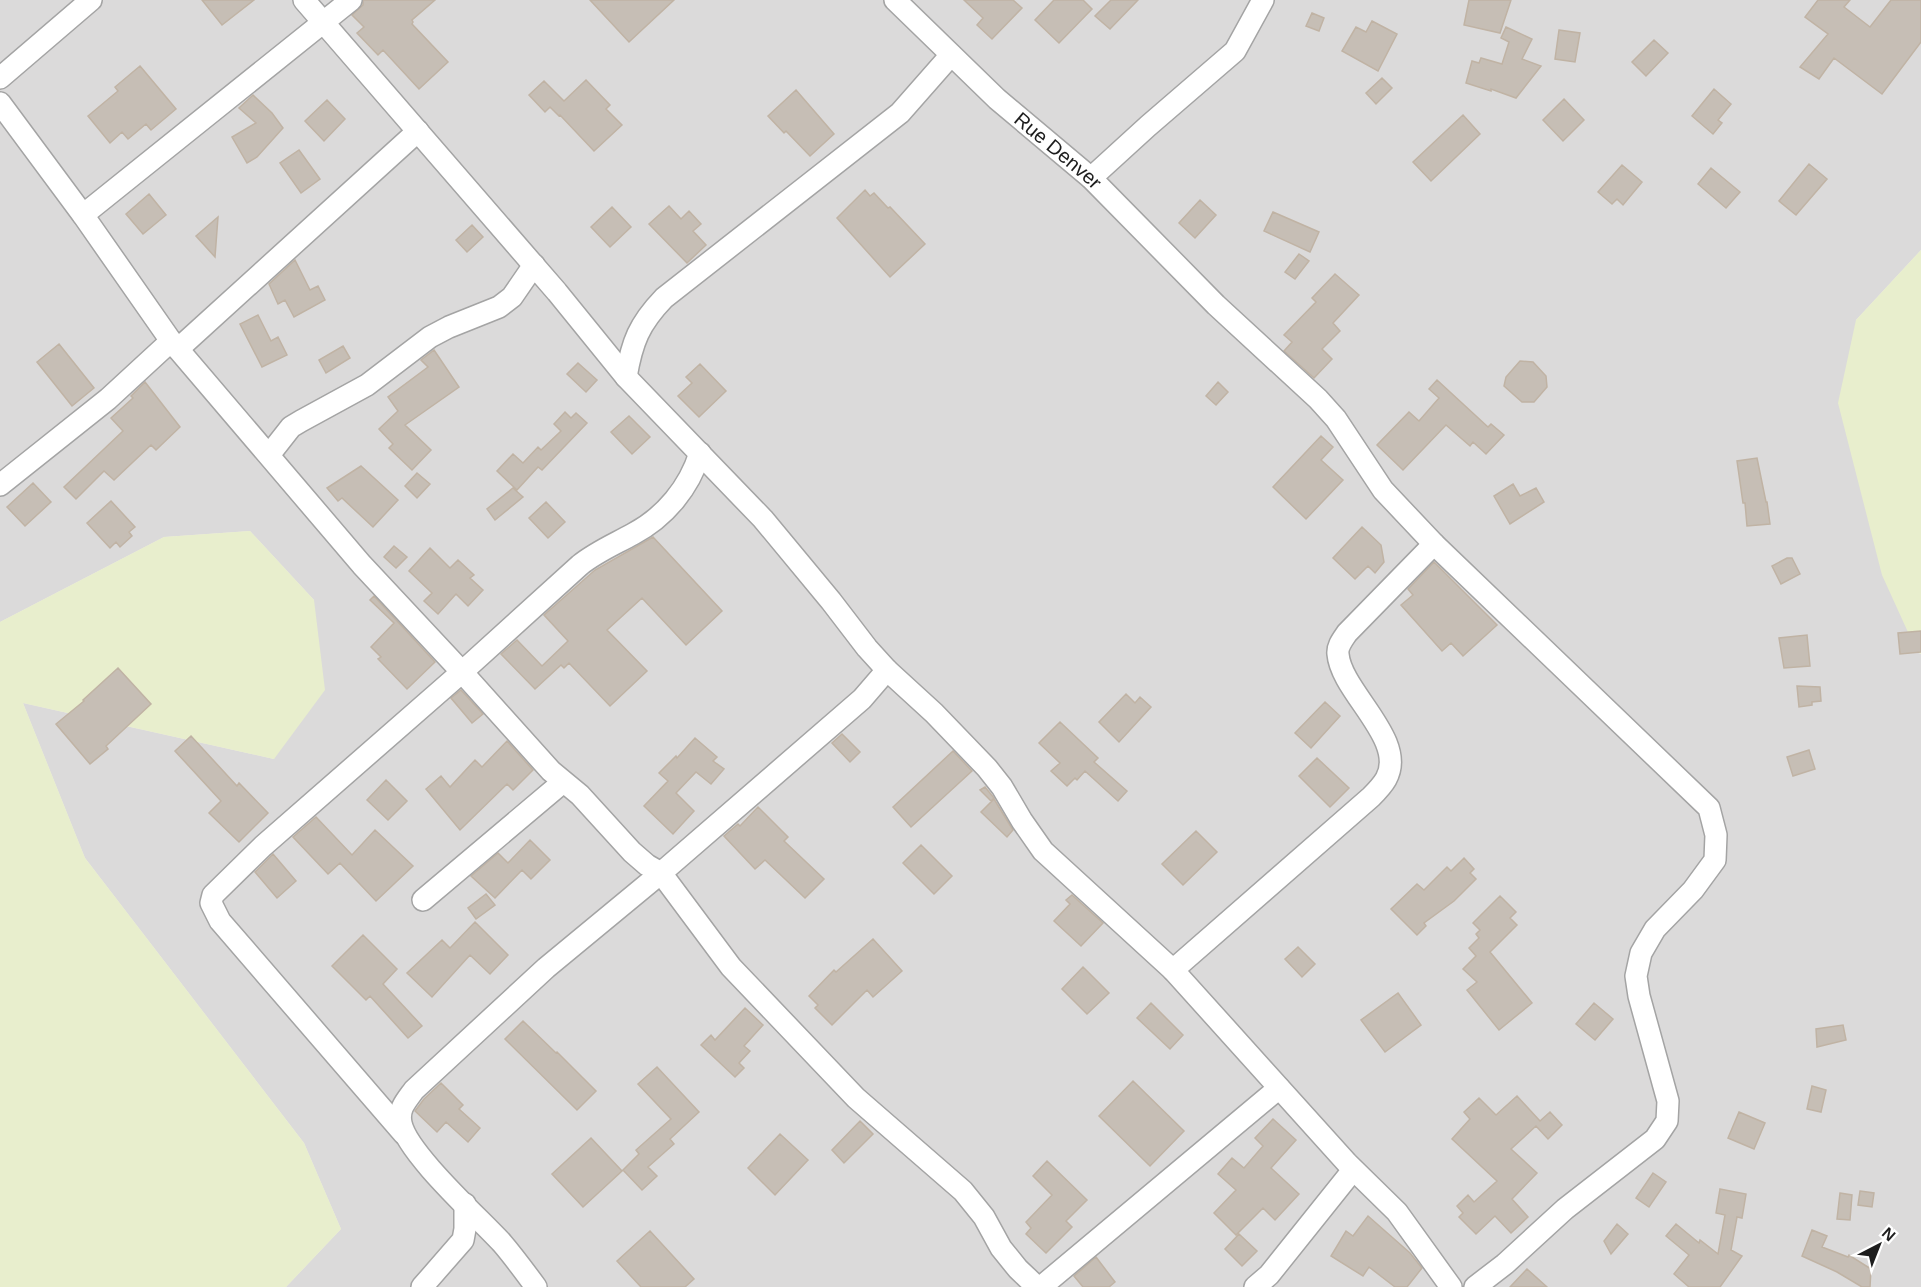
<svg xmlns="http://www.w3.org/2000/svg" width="1921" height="1287" font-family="Helvetica,sans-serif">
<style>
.residential{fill:#dbdada}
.farmland{fill:#e8eecd}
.building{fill:#c6beb5;stroke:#c0b3a4;stroke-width:1.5}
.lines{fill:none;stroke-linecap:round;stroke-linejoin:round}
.minor-casing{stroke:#a4a4a4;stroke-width:24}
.minor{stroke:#fff;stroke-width:21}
.labels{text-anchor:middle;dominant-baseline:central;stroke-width:5;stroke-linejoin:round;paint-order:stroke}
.street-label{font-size:20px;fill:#1d1d1d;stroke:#fff}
</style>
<rect width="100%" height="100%" fill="#eeebe2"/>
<path class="residential" d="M0,0h1921v250l-65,70 60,332 5,2v633h-1635l55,-58 -37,-86 -219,-285 -62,-155 251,56 40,-159 -64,-69 -86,6 -164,85z"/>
<path class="farmland" d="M1921,250v404l-4,-2 -35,-77 -44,-172 18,-83z
M250,531l64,69 11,90 -51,69 -251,-56 62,155 219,285 37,86 -55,58h-286v-665l164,-85z"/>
<path class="building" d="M202,0h52l-32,25z
M363,0h72l-23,20 1,2 -1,2 36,38 -29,27 -36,-39 -5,5 -21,-22 7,-6 -12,-12 11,-10z
M590,0h84l-45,42z
M964,0h49l9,8 -30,31 -15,-14 6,-7z
M1054,0h29l9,9 -33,34 -24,-23z
M1111,0h27l-28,29 -15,-13z
M1469,0h42l-11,33 -36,-8z
M1818,0h32l-6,7 26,20 21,-27h30v42l-39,52 -48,-36 -15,21 -19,-12 28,-33 -23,-17z
M1312,13l12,5 -5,13 -13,-5z
M1372,21l25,13 -19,37 -36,-20 14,-24 10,5z
M1506,27l26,12 -10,20 19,7 -25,32 -25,-9v2l-25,-8 6,-22 7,2 2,-5 21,6 7,-22 -8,-4z
M1559,30l21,3 -5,29 -20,-3z
M1654,40l14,13 -22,23 -14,-14z
M140,66l36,43 -25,21 -5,-6 -18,15 -6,-7 -12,11 -22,-27 30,-25 -3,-4z
M1382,78l10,10 -16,16 -10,-11z
M586,80l24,25 -4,4 16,16 -28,26 -34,-36 -1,1 -9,-9 -5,5 -16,-17 15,-14 20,20z
M1714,89l17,15 -13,16 4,3 -9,11 -21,-18z
M796,90l38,44 -24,22 -24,-25 -2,2 -16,-17z
M253,95l19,18 11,15 -26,29 -10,6 -15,-26 24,-14 -17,-15z
M1564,99l20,21 -21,21 -20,-21z
M327,100l18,19 -21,22 -19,-20z
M1463,115l17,19 -49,47 -18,-19z
M299,150l21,29 -19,14 -21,-30z
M1809,164l18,15 -31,36 -17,-14z
M1622,165l20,17 -19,23 -6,-6 -5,5 -14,-12z
M1711,168l29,24 -14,16 -28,-24z
M865,190l5,6 4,-3 14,15 2,-1 35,37 -35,33 -53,-59z
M149,194l17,21 -23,19 -17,-20z
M1200,200l16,15 -21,23 -16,-15z
M669,206l12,13 8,-8 12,13 -8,7 13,14 -19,18 -38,-39z
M612,207l19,20 -21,20 -19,-20z
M1273,212l46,20 -9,20 -46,-21z
M218,217l-3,40 -19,-21z
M472,225l11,12 -16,15 -11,-12z
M1299,254l10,7 -14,18 -10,-7z
M295,260l15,30 8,-4 7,14 -31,17 -9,-17 -7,4 -9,-20z
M1335,274l24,21 -26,28 7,8 -18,18 10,10 -18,19 -30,-27 8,-9 -8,-7 32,-33 -4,-4z
M258,315l13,26 7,-4 9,18 -25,12 -22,-43z
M59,344l35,44 -22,18 -35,-44z
M343,346l7,12 -24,15 -7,-13z
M434,350l25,37 -54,38 26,25 -19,20 -23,-22 4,-4 -14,-15 19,-18 -10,-14 40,-30 -7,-7z
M1520,361l13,1 13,14 1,11 -13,15h-12l-18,-16 2,-9z
M578,363l19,17 -11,12 -19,-18z
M700,364l26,27 -27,26 -21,-21 14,-13 -6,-6z
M1437,380l51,47 3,-3 13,11 -18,19 -13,-12 -3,4 -24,-21 -43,45 -26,-25 32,-33 10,9 20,-23 -10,-9z
M145,382l35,45 -24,23 -5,-5 -37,35 -10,-9 -28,28 -12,-12 59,-56 -12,-13 22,-20 -2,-2z
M1218,382l10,10 -12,13 -10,-9z
M565,412l6,6 5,-5 11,10 -45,47 -4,-3 -21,23 -20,-19 16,-17 10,9 15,-16 3,3 20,-19 -7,-7z
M629,416l21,21 -18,17 -21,-22z
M1321,436l12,11 -12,13 22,20 -37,39 -33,-32z
M1757,458l9,44h1l3,22 -23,2 -2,-23h-2l-6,-42z
M361,466l37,34 -25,27 -31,-29 -4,3 -11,-13z
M417,473l13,11 -13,14 -12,-12z
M33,483l18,19 -26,24 -18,-19z
M1513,484l7,12 16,-8 8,14 -34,22 -16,-28z
M513,488l10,9 -28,23 -8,-11z
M111,501l24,26 -6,5 3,4 -12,11 -4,-5 -6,6 -23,-25z
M546,502l19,20 -17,16 -19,-20z
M1362,527l19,18 3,17 -9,11 -7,-7 -13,13 -22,-21z
M653,537l69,74 -36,34 -44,-47 -35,32 40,41 -37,35 -41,-43 -5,5 -3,-3 -26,24 -34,-35 16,-14 25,26 26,-25 -24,-26 51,-45z
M394,546l13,11 -11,11 -12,-11z
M430,548l20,20 8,-8 16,15 -4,3 13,12 -15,16 -12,-12 -18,20 -14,-13 8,-8 -23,-22z
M1787,558h5l8,16 -19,10 -9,-18z
M1434,562l63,63 -34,31 -12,-13 -9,8 -41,-46 12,-10 -5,-6z
M374,596l61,66 -28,27 -29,-30 3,-2 -10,-10 23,-24 -24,-23z
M1921,631v21l-21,2 -2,-21z
M1807,635l3,31 -26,2 -5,-30z
M118,668l33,36 -45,42 2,3 -18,15 -34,-40 28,-23 -1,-1z
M1797,686l23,1 1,14 -9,1v3l-13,2z
M461,690l22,24 -11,9 -21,-25z
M1126,694l9,9 5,-6 11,10 -32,35 -20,-20z
M1325,702l15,14 -29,32 -16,-15z
M1060,722l38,36 -4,4 33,29 -9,10 -33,-30 -8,9 -2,-2 -8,8 -16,-15 9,-8 -21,-20z
M842,734l18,18 -10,10 -18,-19z
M191,736l46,50 2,-3 29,30 -29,29 -30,-29 12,-12 -46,-50z
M695,738l22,19 -4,4 11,8 -13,15 -15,-12 -20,21 18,18 -21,23 -29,-28 24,-25 -9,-8 17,-17 1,2z
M507,741l26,29 -20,20 -6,-6 -47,46 -34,-41 15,-13 9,11 25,-27 7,7z
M1809,750l6,19 -22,7 -6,-19z
M953,751l19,20 -61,56 -18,-20z
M1317,758l32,30 -19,19 -31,-31z
M386,780l21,21 -19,19 -21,-20z
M985,787l9,11 -3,3 -11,-11z
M994,799l19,31 -6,7 -26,-25z
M758,807l30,30 -4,4 40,38 -19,19 -40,-38 -10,9 -31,-33 14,-12 2,2z
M316,817l36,38 23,-25 38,36 -37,35 -36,-38 -12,11 -35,-37z
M1196,831l21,21 -34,33 -21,-21z
M530,840l20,20 -19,19 -9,-9 -27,28 -24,-22 27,-23 10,10z
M921,845l31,31 -18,18 -31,-31z
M273,854l23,27 -19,17 -22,-26z
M1464,858l10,11 -4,4 6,6 -22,22 -30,22 2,3 -9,9 -26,-26 26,-25 7,6 23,-23 4,4z
M486,894l9,11 -19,14 -8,-11z
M1072,895l31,28 -22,23 -27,-25 16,-17 -4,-4z
M1500,896l16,16 -6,6 7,7 -27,27 42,51 -33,27 -32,-40 10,-8 -14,-13 13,-13 -7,-8 10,-10 -3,-4 4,-4 -7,-7z
M475,922l33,33 -18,19 -20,-19 -38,42 -25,-24 35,-33 8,8z
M363,935l34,34 -14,15 39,42 -14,12 -38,-42 -4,4 -34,-34z
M873,939l29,32 -29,26 -6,-7 -35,35 -17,-17 3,-3 -9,-9 25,-26 2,2z
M1298,947l17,17 -13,13 -17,-18z
M1083,967l26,26 -22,21 -25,-25z
M1398,993l23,32 -36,27 -24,-32z
M1151,1003l32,32 -13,14 -33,-31z
M1594,1003l19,16 -18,21 -19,-16z
M745,1008l18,17 -19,21 6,5 -11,12 5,5 -9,9 -34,-32 10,-10 4,5z
M523,1021l33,32 1,-1 39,39 -19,19 -72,-71z
M1843,1025l3,15 -29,7 -1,-18z
M657,1067l42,45 -29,27 4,5 -26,23 9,9 -15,14 -19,-20 16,-16 -3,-4 35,-31 -33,-35z
M1133,1081l51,50 -34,35 -51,-50z
M441,1083l22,22 -4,4 21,19 -12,14 -22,-20 -9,10 -22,-21 9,-12z
M1812,1086l14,4 -5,22 -14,-3z
M1517,1096l23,25 10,-9 12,13 -14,14 -12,-13 -25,23 26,24 -25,26 16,18 -17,16 -16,-17 -19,18 -17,-17 4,-4 -6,-7 11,-11 6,7 23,-21 -45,-42 18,-20 -6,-7 15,-14 17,17z
M1739,1112l26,11 -11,26 -26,-11z
M1273,1119l23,21 -25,28 28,26 -24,26 -12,-12 -27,27 -22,-22 22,-23 -18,-16 14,-16 12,10 19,-22 -8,-8z
M860,1121l13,13 -29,29 -12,-13z
M780,1134l28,26 -33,35 -27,-27z
M591,1138l31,33 -39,36 -31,-33z
M1047,1161l40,39 -21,21 6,6 -26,26 -20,-19 5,-6 -5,-6 26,-27 -19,-19z
M1653,1173l13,9 -17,25 -13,-9z
M1720,1189l26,5 -4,24 -5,-1 -6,33 11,6 -22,31h-31l-15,-13 15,-19 -23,-19 10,-12 23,19 1,-3 18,14 7,-39 -9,-2z
M1860,1191l14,2 -2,14 -14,-2z
M1840,1193l12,2 -2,25 -13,-1z
M1368,1216l42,37 12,15 -15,19h-12l-26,-20 -6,9 -32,-20 15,-25 7,5z
M1617,1224l11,10 -17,20 -7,-13z
M1812,1230l15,6 -5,11 26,10 1,-2 22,14 -1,18h-8l-25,-15 -35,-16z
M650,1231l44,48 -9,8h-44l-24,-26z
M1239,1234l18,17 -15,15 -17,-17z
M1096,1257l19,25 -6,5h-26l-9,-11z
M1527,1269l20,18h-37z"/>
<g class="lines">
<g class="minor-casing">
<g id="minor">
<path d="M304,0l253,292 69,85 137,142 68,82 36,47 20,22 47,43 53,55 15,19 20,34 21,30 130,119 174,193 50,49 54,75"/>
<path id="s1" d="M895,0l102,99 94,79 125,127 102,94 18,20 47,71 51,54 275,264 7,27 -1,25 -22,30 -38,39 -14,24 -5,23 3,20 29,105 -1,20 -12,18 -90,70 -60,55 -30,23"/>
<path d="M0,78l91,-78"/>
<path d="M0,103l83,112 88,126 191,224 100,107 89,99 29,24 52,57 15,13 14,8 70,94 125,131 107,93 21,26 17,31 17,21 19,18"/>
<path d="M1091,178l57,-52 87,-75 28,-51"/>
<path d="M83,215l268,-215"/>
<path d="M178,349l240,-218"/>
<path d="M626,377c6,-35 13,-53 38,-79l236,-185 51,-58"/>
<path d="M269,455l22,-28 10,-6 66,-36 63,-48 19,-10 50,-20 13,-10 22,-32"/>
<path d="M0,485l108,-86 63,-58"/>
<path d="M423,900l140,-118"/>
<path d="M1173,970l198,-173c5,-5 11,-11 15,-18 22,-39 -45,-87 -48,-125 -1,-8 5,-15 9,-21l87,-89"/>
<path d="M404,1134l-184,-213 -9,-18 2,-8 50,-49 199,-174 118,-107c16,-13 35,-21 53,-31 32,-17 56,-46 67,-81"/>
<path d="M422,1287l41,-47 2,-11v-25"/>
<path d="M536,1287c-11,-15 -22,-30 -34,-44 -24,-26 -95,-90 -101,-120 -3,-14 5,-22 13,-33l132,-122 115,-95 201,-174 25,-29"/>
<path d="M1041,1287l238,-199"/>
<path d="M1255,1287l14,-12 84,-105"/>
</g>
</g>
<use href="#minor" class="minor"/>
</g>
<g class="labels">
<g class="street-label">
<text stroke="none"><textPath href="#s1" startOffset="222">Rue Denver</textPath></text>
</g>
</g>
<g transform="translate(1879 1245) rotate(42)" stroke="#ffffff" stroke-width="4.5" paint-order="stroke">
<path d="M0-4.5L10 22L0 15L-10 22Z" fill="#1d1d1d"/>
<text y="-9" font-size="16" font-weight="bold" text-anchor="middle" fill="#1d1d1d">N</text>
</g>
</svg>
